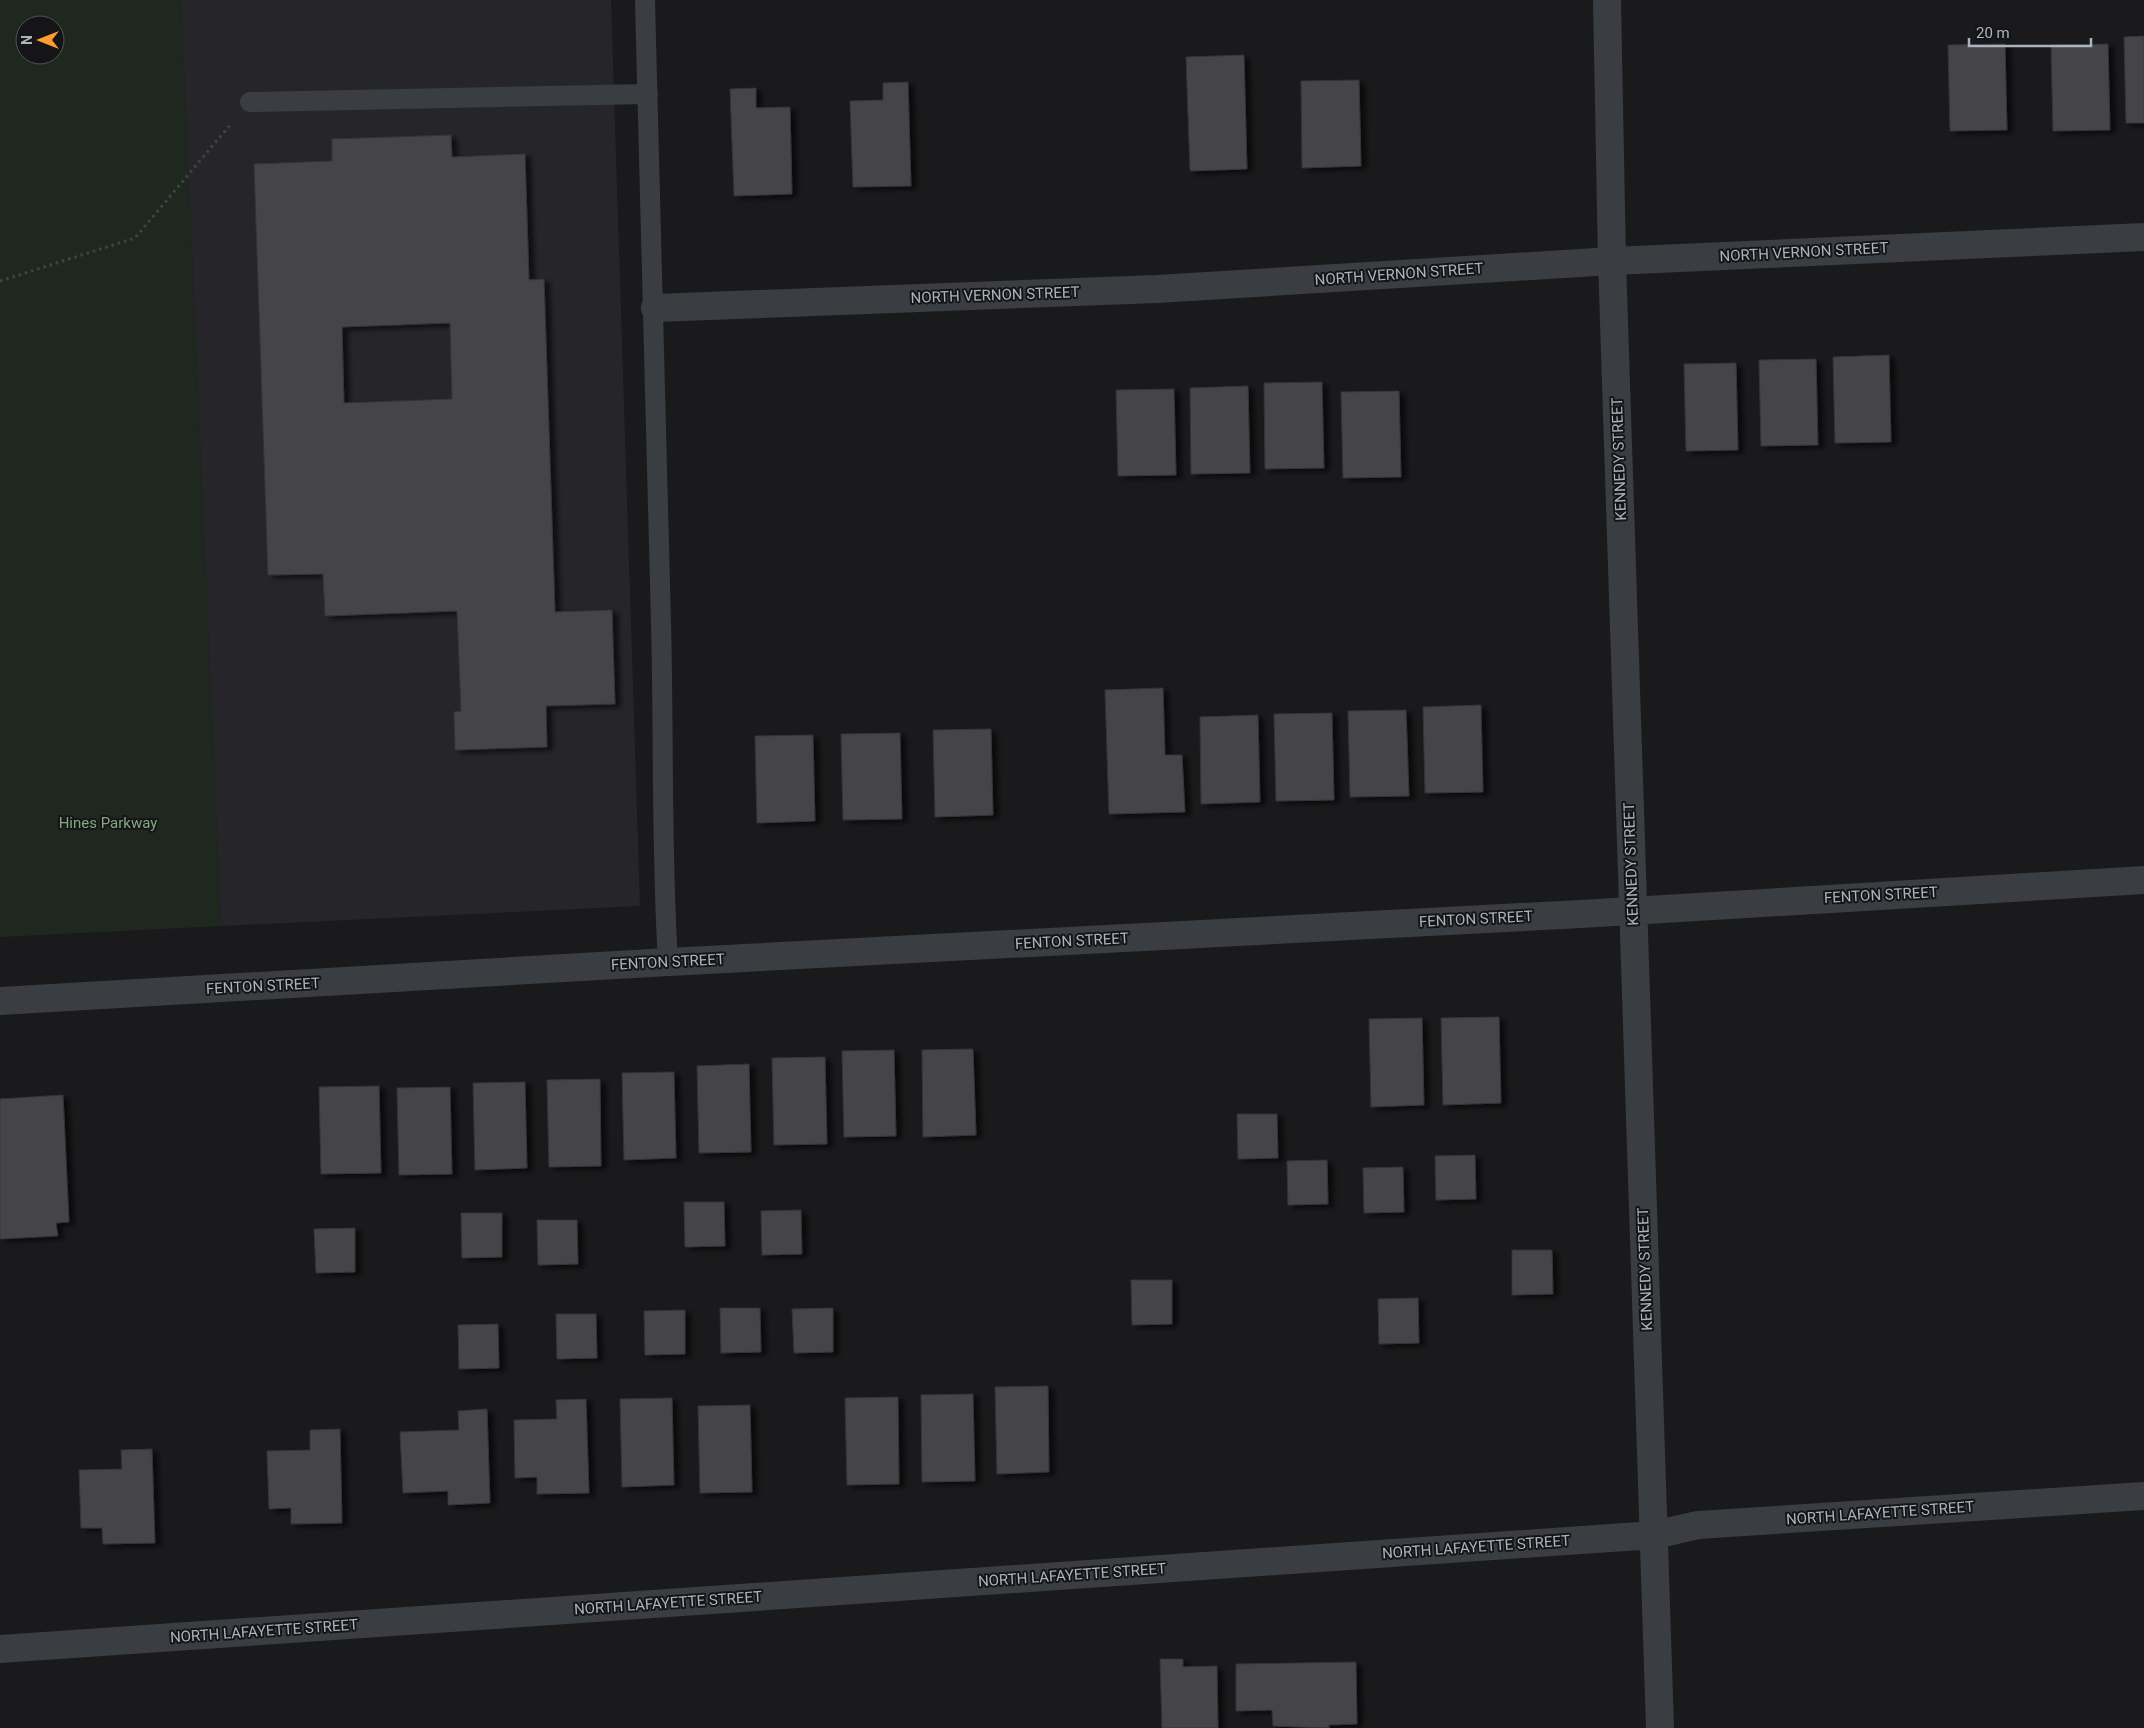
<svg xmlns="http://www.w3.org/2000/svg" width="2144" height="1728" font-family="Roboto,sans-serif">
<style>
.built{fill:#26262a}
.green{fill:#1f281f;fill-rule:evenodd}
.building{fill:#444549;stroke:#343439;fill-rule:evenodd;filter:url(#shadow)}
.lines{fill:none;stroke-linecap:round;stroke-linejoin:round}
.path{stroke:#404449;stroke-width:3;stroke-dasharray:2.5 4;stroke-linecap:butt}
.lane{stroke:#3a3d42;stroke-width:20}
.street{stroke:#3a3d42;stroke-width:28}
.labels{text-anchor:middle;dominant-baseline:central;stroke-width:4;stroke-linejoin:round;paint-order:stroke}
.street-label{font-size:15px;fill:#abb3bd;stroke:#151517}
.park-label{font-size:15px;fill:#84a981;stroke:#151517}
</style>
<defs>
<filter id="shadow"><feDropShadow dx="5.5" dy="3" stdDeviation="2.5" flood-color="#0009"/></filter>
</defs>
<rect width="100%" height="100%" fill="#1a1a1c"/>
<path class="built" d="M181,0h430l29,906 -419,20z"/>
<path class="green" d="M0,0h181l40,926 -221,11zM25,25h30v30h-30z"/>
<path class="building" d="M2144,36v87h-18l-2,-86z
M2005,44l2,86 -57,1 -2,-86z
M2108,44l2,86 -57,1 -2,-86z
M1244,55l3,114 -57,2 -4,-114z
M1359,80l2,86 -59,2 -1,-87z
M908,82l3,104 -58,1 -3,-86 33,-1v-17z
M756,88v20l34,-1 2,87 -58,2 -4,-107z
M451,135l1,22 73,-3 4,126 15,-1 11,333 57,-2 3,94 -69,2 1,41 -92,3 -1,-38 7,-1 -4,-100 -132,5 -2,-42 -55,1 -14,-411 78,-3v-22zM450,323l2,76 -108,4 -2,-76z
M1889,355l2,87 -56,1 -2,-86z
M1816,359l2,86 -57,1 -2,-86z
M1736,363l2,87 -52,1 -2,-87z
M1322,382l2,86 -59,1 -1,-86z
M1248,386l2,87 -59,1 -1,-86z
M1174,389l2,86 -58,1 -2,-86z
M1399,391l2,86 -58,1 -2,-86z
M1163,688l2,67h17l3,57 -76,2 -4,-124z
M1481,705l2,87 -58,1 -2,-86z
M1406,710l3,86 -59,1 -2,-86z
M1332,713l2,87 -58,1 -2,-87z
M1258,715l2,87 -59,2 -1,-87z
M991,729l2,86 -58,2 -2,-87z
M900,733l2,86 -59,1 -2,-86z
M813,735l2,86 -58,2 -2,-87z
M1499,1017l2,86 -58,2 -2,-87z
M1422,1018l2,87 -53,2 -2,-88z
M973,1049l3,86 -53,2 -1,-87z
M894,1050l2,86 -52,1 -2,-86z
M825,1057l2,87 -53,1 -2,-87z
M749,1064l2,88 -52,1 -2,-87z
M674,1072l2,86 -52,2 -2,-87z
M600,1079l1,87 -52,1 -2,-87z
M525,1082l2,86 -52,2 -2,-87z
M379,1086l2,87 -60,1 -2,-87z
M450,1087l2,87 -53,1 -2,-87z
M63,1095l6,127 -13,1 2,13 -58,3v-140z
M1237,1114h40l1,44 -40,1z
M1475,1155l1,44 -40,1 -1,-44z
M1327,1160l1,44 -40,1 -1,-44z
M1403,1167l1,45 -40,1 -1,-45z
M684,1202h40l1,44 -40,1z
M801,1210l1,44 -40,1 -1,-44z
M461,1213h41v44l-40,1z
M537,1220h40l1,44 -40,1z
M355,1228v44l-39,1 -2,-44z
M1512,1250h40l1,44 -41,1z
M1131,1280h41v44l-40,1z
M1418,1298l1,45 -40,1 -1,-45z
M720,1308h40l1,44 -40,1z
M833,1308v44l-39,1 -2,-44z
M685,1310v44l-40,1 -1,-44z
M556,1314h40l1,44 -40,1z
M498,1324l1,44 -40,1 -1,-44z
M1048,1386l1,86 -52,2 -2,-87z
M973,1394l2,87 -53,1 -1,-87z
M898,1397l1,87 -52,1 -2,-87z
M672,1398l2,87 -52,2 -2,-88z
M586,1399l3,94 -52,1v-17l-22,1 -1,-58 43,-1 -1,-19z
M750,1405l2,87 -52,1 -2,-87z
M487,1409l3,94 -42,2v-14l-45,2 -3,-61 59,-2 -1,-19z
M340,1429l2,94 -51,1v-16l-22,1 -2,-58 43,-1v-20z
M152,1449l3,94 -52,1 -1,-16h-21l-2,-58 43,-1 -1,-19z
M1160,1659h23v8l34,-1 1,62h-56z
M1356,1662l1,62 -28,1v3l-56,-2 -1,-16 -36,1v-47z"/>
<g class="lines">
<path class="path" d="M0,281l135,-43 95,-113"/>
<path class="lane" d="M645,0c5,208 12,416 16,623 3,113 0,226 7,339
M250,102l398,-8"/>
<path class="street" d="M1607,0l5,261 48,1467
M655,308l502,-19 455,-28 532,-24
M0,1001l668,-39 913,-48 563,-34
M0,1649l1654,-114 44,-10 446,-29"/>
</g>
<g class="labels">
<g class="street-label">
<text transform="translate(1804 252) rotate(-3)">NORTH VERNON STREET</text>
<text transform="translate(1399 274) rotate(-4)">NORTH VERNON STREET</text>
<text transform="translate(995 295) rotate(-2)">NORTH VERNON STREET</text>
<text transform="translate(1619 459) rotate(-92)">KENNEDY STREET</text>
<text transform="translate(1631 864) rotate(-92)">KENNEDY STREET</text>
<text transform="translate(1881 895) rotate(-3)">FENTON STREET</text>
<text transform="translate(1476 919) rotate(-3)">FENTON STREET</text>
<text transform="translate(1072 941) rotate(-3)">FENTON STREET</text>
<text transform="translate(668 962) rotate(-3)">FENTON STREET</text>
<text transform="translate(263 986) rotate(-3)">FENTON STREET</text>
<text transform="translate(1645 1269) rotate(-92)">KENNEDY STREET</text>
<text transform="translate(1880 1513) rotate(-4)">NORTH LAFAYETTE STREET</text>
<text transform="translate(1476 1547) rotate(-4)">NORTH LAFAYETTE STREET</text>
<text transform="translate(1072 1575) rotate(-4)">NORTH LAFAYETTE STREET</text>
<text transform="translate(668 1603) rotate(-4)">NORTH LAFAYETTE STREET</text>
<text transform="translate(264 1631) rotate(-4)">NORTH LAFAYETTE STREET</text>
</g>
<g class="park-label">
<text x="108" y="823">Hines Parkway</text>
</g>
</g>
<g transform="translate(40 40) rotate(270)"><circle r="24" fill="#151517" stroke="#515459"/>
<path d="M0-4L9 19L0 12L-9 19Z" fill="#ff9e2f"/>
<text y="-8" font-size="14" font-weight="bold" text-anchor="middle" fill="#abb3bd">N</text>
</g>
<path d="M1969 38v8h122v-8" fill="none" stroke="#abb3bd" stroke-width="2.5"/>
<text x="1976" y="38" font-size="15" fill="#abb3bd" stroke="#151517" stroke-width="4" paint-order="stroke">20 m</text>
</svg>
